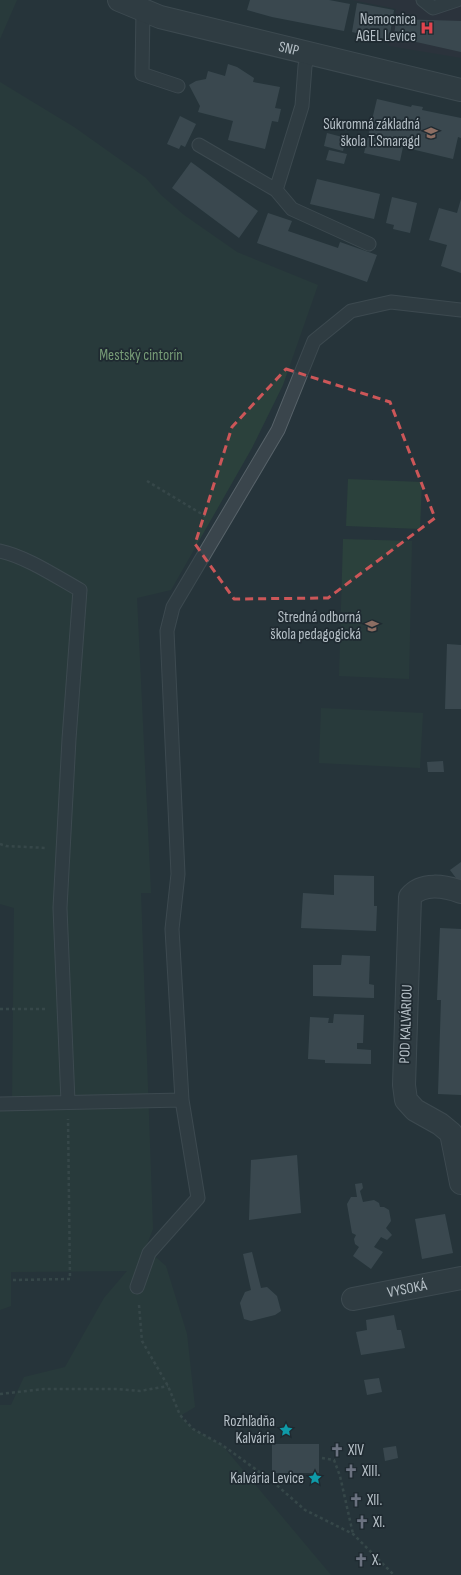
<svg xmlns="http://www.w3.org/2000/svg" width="461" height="1575" font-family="'Sofia Sans Condensed',sans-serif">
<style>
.medical{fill:#31323e}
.green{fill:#2b413c}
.building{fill:#526169}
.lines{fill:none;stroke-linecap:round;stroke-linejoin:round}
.service-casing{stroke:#58636a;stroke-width:15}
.minor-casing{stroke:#58636a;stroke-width:24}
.path{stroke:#4a5e5b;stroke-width:2.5;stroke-dasharray:3 3;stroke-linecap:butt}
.service{stroke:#3a454c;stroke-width:13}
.minor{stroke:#3a454c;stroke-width:22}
.marked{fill:none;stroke:#cc5658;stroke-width:3;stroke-dasharray:8 5;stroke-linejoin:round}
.labels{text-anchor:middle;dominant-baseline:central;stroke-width:3.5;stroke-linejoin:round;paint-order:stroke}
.poi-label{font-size:15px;fill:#b6c0c7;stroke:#1f2a31;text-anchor:end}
.street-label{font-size:15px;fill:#b6c0c7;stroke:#1f2a31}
.park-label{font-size:15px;fill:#769b76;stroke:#1f2a31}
</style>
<rect width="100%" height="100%" fill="#26343b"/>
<path class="medical" d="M352,0h109v58l-72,-12 7,-37z"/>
<path class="green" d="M0,0h17l-17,39z
M0,82l74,45 72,51 15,17 23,20 53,37 81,33 -35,100 -31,63 -81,142 -34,8 14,295h-10l12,336 -10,25 8,-1 15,13 21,68 8,73 -15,9 13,13 29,16 109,130h-331v-170h11l13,-28 41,-10 39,-69 23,-27 -116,1v34l-11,4v-200h12l2,-202 -14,-4z
M348,479l74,3 -2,47 -74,-3z
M343,539l69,2 -3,138 -70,-3z
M321,708l102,5 -3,55 -101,-5z"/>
<path class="building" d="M250,0h79l21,4 -6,27 -72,-14 -25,-7z
M357,3l37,7 -5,30 -37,-8z
M396,19l65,2v31l-67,-15z
M228,64l9,3 17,11 -1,4 27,5 -5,21 6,1 -3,13 -6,-1 -7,28 -37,-9 5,-19 -35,-9 2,-6 -11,-21 7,-4 10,-2 2,-8 17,5z
M377,99l34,8 1,-2 11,2 -1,3 39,8v20l-3,-1 -5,22 -50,-12 -3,14 -36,-8z
M180,116l16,8 -11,23 -4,-2 -2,4 -12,-5z
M327,133l19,5 -3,13 -19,-5z
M329,150l18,4 -3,10 -18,-4z
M191,162l67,49 -19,27 -67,-50z
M317,179l63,15 -6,25 -64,-15z
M392,197l25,6 -7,30 -17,-4 1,-4 -8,-2z
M461,199v74l-20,-7 6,-21 -18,-5 10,-32 18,5z
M268,213l24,8 -4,10 50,17 2,-6 37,13 -10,27 -110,-39z
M447,644l14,1v64h-16z
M443,761l1,11h-16l-1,-10z
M461,862v19l-2,1 -9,-12z
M334,875l40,1v30h3l-1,25 -75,-3 2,-35 31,2z
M440,928l21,1v166l-23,-1 3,-94h-4z
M342,955l28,1 -1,28 5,1v13l-61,-2v-31h28z
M334,1014l30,1 -1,28h-6v6l14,1v14l-46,-1v-3l-17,-1 2,-42 19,1 -1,5h5z
M297,1155l4,58 -52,7 2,-60z
M362,1183l1,5 -3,3 3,11 11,-2 5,3 1,4h4l5,3 2,11 -5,7 6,7 -5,5 -6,-3 -7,10 9,5 -12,17 -18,-13 6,-9 -4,-3 -1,-5 2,-4 -4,-2 -5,-29 4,-7h6l-2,-13z
M445,1214l8,39 -31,6 -7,-40z
M252,1252l9,36 6,-1 10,9 4,15 -6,4 -24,6 -7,-2 -4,-16 5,-11 6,-2 -8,-36z
M394,1315l3,15h4l4,18 -44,7 -5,-23 11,-2 -1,-10z
M379,1378l3,14 -15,3 -3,-15z
M272,1444h47v29h-47z
M396,1446l2,12 -13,3 -2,-13z"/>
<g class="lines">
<g class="service-casing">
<path id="service" d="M423,0l10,8 24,-8
M143,10l-1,64 36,12
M199,145l77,45 26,-84 3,-40 4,-13
M276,190l16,19 77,35
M0,551c25,5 57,26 80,39l-11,149 -9,169 8,194
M0,1104l182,-4
M137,1287l12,-34 49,-55 -16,-98 -10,-171 6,-55 -11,-243 6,-24 105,-177 36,-89 37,-30 40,-9 70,8"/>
</g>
<g class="minor-casing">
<g id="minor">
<path id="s1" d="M119,0l41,17 301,73"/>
<path d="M461,892c-16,-6 -39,-10 -51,5l-6,188 2,15 9,10 25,14 11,9 10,50"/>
<path id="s2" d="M353,1299l108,-21"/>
</g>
</g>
<path class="path" d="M147,481l58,35
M0,844l6,2 41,2
M0,1009h47
M13,1280l57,-1 -2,-160
M139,1305l3,36 26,45 12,29 13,14 29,16 50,36 33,29 48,24 41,41
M0,1394l44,-5h74l22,2 28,-5
M322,1458l12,2 6,16 13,58"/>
<use href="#service" class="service"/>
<use href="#minor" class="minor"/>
</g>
<path d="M0 0H461V1575H0ZM286,369l104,33 45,116 -107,80 -94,1 -39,-55 37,-117z" fill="#26343b" fill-opacity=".55" fill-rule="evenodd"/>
<path class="marked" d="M286,369l104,33 45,116 -107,80 -94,1 -39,-55 37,-117z"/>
<defs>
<g id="hospital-bare" transform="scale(1.08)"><path d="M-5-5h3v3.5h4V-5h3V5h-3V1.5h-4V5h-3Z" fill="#e0444e" stroke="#1f2a31" stroke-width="2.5" paint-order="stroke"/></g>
<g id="school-bare" transform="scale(1.08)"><path d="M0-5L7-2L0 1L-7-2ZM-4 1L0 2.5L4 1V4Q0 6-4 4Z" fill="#8d6e63" stroke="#1f2a31" stroke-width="2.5" paint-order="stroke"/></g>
<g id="sight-bare" transform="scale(1.08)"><path d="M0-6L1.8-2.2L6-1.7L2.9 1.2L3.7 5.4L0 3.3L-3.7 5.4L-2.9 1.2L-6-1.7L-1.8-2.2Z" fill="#0f9aa8" stroke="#1f2a31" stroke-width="2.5" paint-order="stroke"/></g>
<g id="church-bare" transform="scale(1.08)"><path d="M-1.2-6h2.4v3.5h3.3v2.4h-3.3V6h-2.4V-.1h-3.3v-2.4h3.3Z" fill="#6b7280" stroke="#1f2a31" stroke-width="2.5" paint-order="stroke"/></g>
</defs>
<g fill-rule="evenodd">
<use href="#hospital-bare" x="427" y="28"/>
<use href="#school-bare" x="431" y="133"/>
<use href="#school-bare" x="372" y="626"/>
<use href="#sight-bare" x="286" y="1430"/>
<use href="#church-bare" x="337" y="1450"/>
<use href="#church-bare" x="351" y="1471"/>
<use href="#sight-bare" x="315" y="1478"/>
<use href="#church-bare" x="356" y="1500"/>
<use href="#church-bare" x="362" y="1522"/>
<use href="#church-bare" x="361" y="1560"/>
</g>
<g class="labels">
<g class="poi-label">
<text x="416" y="19">Nemocnica<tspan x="416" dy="17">AGEL Levice</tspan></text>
<text x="420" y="124">Súkromná základná<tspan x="420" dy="17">škola T.Smaragd</tspan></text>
<text x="361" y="617">Stredná odborná<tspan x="361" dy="17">škola pedagogická</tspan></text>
<text x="275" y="1421">Rozhľadňa<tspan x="275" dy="17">Kalvária</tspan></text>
<text x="348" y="1450" text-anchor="start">XIV</text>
<text x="362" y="1471" text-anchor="start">XIII.</text>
<text x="304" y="1478">Kalvária Levice</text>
<text x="367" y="1500" text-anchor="start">XII.</text>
<text x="373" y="1522" text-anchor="start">XI.</text>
<text x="372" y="1560" text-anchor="start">X.</text>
</g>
<g class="street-label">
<text stroke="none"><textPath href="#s1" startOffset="177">SNP</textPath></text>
<text transform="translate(406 1024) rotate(-88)">POD KALVÁRIOU</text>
<text stroke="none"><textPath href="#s2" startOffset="55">VYSOKÁ</textPath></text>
</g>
<g class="park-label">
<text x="141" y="355">Mestský cintorín</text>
</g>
</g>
</svg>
